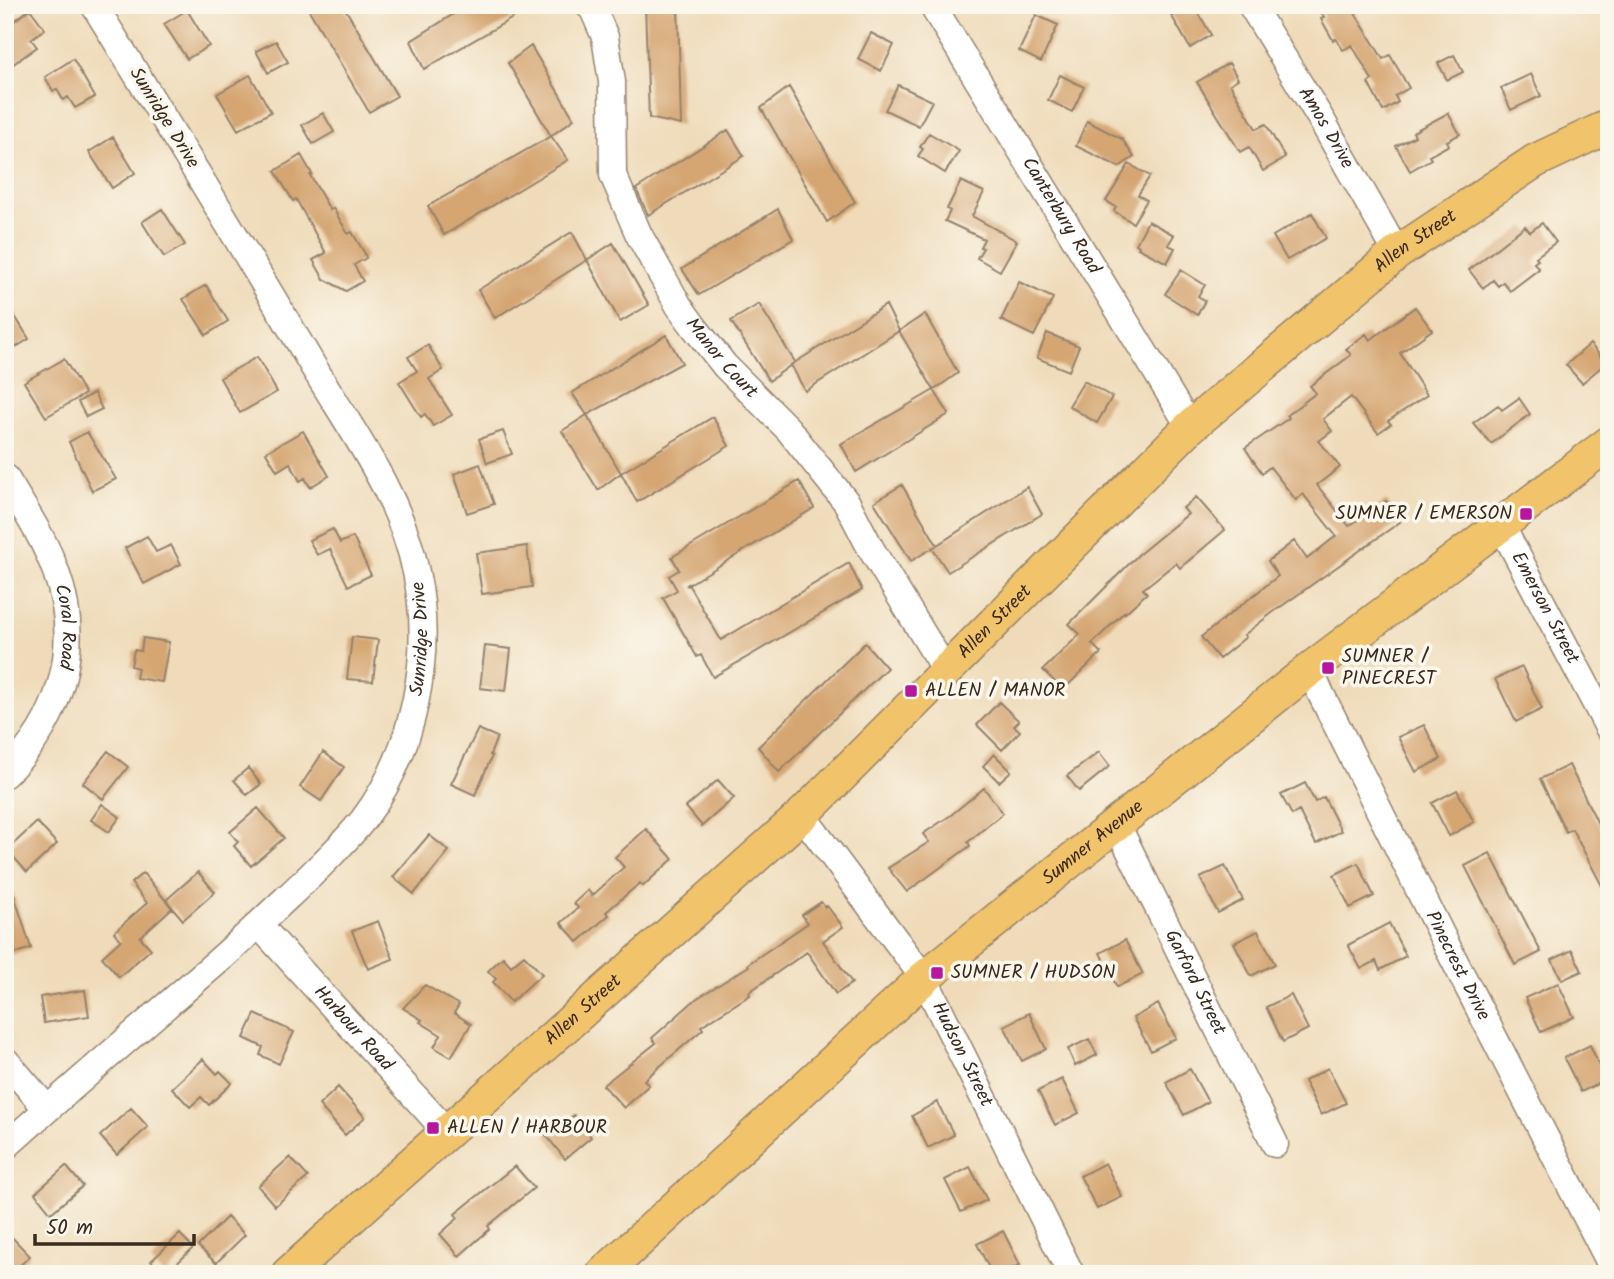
<svg xmlns="http://www.w3.org/2000/svg" width="1614" height="1279" font-family="Kalam,sans-serif">
<style>
.building{fill:#d5a672}
.lines{fill:none;stroke-linecap:round;stroke-linejoin:round}
.minor-casing{stroke:#95826c;stroke-width:29}
.major-casing{stroke:#95826c;stroke-width:36}
.minor{stroke:#fff;stroke-width:26}
.major{stroke:#f1c36a;stroke-width:33}
.poi-dot{fill:#b5179e;stroke:#fbf7ec;stroke-width:2.5}
.labels{text-anchor:middle;dominant-baseline:central;stroke-width:7;stroke-linejoin:round;paint-order:stroke}
.street-label{font-size:19px;fill:#3b2a1e;stroke:#fbf7ec}
.poi-label{font-size:19px;fill:#3b2a1e;stroke:#fbf7ec;text-anchor:start}
</style>
<rect width="100%" height="100%" fill="#fbf7ec"/>
<filter id="ink" filterUnits="userSpaceOnUse"><feTurbulence type="fractalNoise" baseFrequency=".0143" numOctaves="2"/><feDisplacementMap in="SourceGraphic" scale="14" xChannelSelector="R" yChannelSelector="G"/><feConvolveMatrix kernelMatrix="1 2 1 2 8 2 1 2 1" color-interpolation-filters="sRGB"/></filter>
<filter id="wash" filterUnits="userSpaceOnUse"><feTurbulence type="fractalNoise" baseFrequency=".00686" numOctaves="4" result="noise"/><feDisplacementMap in="SourceGraphic" scale="28" xChannelSelector="R" yChannelSelector="G"/><feGaussianBlur stdDeviation="1.57" result="paint"/><feColorMatrix in="noise" values="0 0 0 0 0 0 0 0 0 0 0 0 0 0 0 0 0 1.4 0 .05"/><feComposite in="paint" operator="in"/></filter>
<g filter="url(#wash)">
<rect width="100%" height="100%" fill="#efdbba"/>
<g id="blocks">
<path class="building" d="M306,5h37l54,91 -28,16z
M468,5h67l-111,64 -13,-28z
M645,5h33l3,120 -32,-7z
M1182,5h6l4,8 5,-3 14,25 -21,13 -20,-35z
M1317,5h33l33,54 7,-4 19,33 -14,8 3,6 -15,9 -15,-28 4,-3 -20,-35 -9,5 -7,-11 -3,1 -12,-21 3,-2z
M30,9l15,20 -14,10 6,8 -32,23v-42z
M187,10l22,36 -22,13 -23,-35z
M1036,15l22,10 -17,37 -22,-11z
M871,33l23,12 -13,26 -23,-12z
M276,41l12,21 -20,11 -12,-22z
M531,46l43,73 -23,17 -43,-73z
M1454,55l9,17 -16,8 -9,-17z
M73,59l22,38 -20,11 -7,-11 -5,3 -6,-11 -4,2 -8,-14z
M1229,63l9,16 -8,5 26,45 10,-5 19,34 -22,13 -14,-24 -9,5 -43,-70z
M1531,74l10,22 -30,14 -10,-22z
M250,75l21,37 -33,18 -21,-36z
M1060,75l24,12 -12,25 -24,-12z
M898,85l34,16 -13,25 -34,-16z
M789,87l66,115 -28,20 -66,-114z
M323,113l11,19 -21,12 -11,-19z
M1448,113l12,21 -13,7 2,4 -20,11 2,3 -21,12 -14,-25 19,-10 -2,-4z
M1087,121l35,18 12,18 -15,10 -43,-21z
M728,130l16,26 -96,59 -12,-26z
M929,133l30,18 -14,22 -27,-17 5,-7 -3,-2z
M551,136l17,24 -124,75 -16,-29z
M113,137l22,36 -23,15 -23,-36z
M301,155l11,19 -2,1 20,35 3,-2 15,26 4,-2 13,22 1,4 -12,7 9,16 -17,10 -22,-12 -11,-19 13,-7 -30,-54 -3,2 -18,-30z
M1129,164l21,12 -12,19 9,5 -14,23 -19,-12 2,-4 -10,-6z
M961,181l23,11 -12,24 45,25 -17,30 -23,-13 6,-10 -3,-1 4,-8 -39,-18 5,-10 -3,-2z
M162,209l23,36 -21,12 -22,-35z
M778,209l15,30 -94,56 -17,-26z
M1312,213l14,25 -39,22 -14,-24z
M1148,221l26,14 -6,10 7,3 -8,15 -29,-15 1,-2 -3,-2z
M1542,223l14,19 -20,15 2,3 -4,3 5,6 -29,22 -7,-9 -5,4 -5,-6 -10,8 -14,-18 56,-44 5,6z
M572,232l15,28 -92,58 -17,-28z
M613,243l36,62 -29,17 -33,-62z
M1181,270l24,15 -7,11 7,5 -8,14 -32,-21z
M1019,282l34,16 -19,38 -33,-16z
M206,285l22,36 -22,14 -23,-36z
M5,300l24,39 -24,15z
M759,304l36,58 -26,19 -38,-60z
M886,305l13,26 -94,60 -14,-26z
M1415,307l17,23 -32,23 27,42 -39,26 3,3 -13,9 -27,-36 -28,22 9,12 -13,10 21,26 -23,18 32,41 37,-25 14,21 -128,91 -28,22 2,2 -27,22 -18,-22 77,-61 -10,-15 26,-20 13,18 29,-23 -33,-42 -7,6 -26,-33 -8,6 -17,-25 44,-30 -2,-3 29,-22 -6,-7 41,-31 -5,-6 20,-15 4,6z
M925,314l33,59 -24,17 -35,-59z
M1047,333l32,13 -10,25 -32,-13z
M666,335l16,28 -95,52 -15,-22z
M1590,344l16,19 -24,20 -16,-18z
M428,345l15,25 -14,9 23,36 -19,11 -8,-12 -4,3 -22,-35 18,-11 -9,-14z
M257,357l20,35 -37,21 -20,-35z
M64,359l21,35 -39,23 -22,-35z
M1084,381l28,16 -15,26 -28,-17z
M934,390l15,24 -93,58 -15,-28z
M94,393l8,16 -16,8 -8,-15z
M1519,398l11,16 -39,30 -18,-21 25,-18 4,5z
M587,415l34,58 -23,17 -36,-59z
M713,417l16,29 -92,56 -16,-29z
M303,431l26,45 -19,11 -5,-9 -5,3 -10,-18 -13,8 -11,-19z
M503,431l9,23 -25,9 -8,-24z
M87,432l29,47 -24,12 -23,-49z
M480,464l14,40 -27,9 -13,-39z
M799,481l15,27 -128,78 2,-2 33,56 128,-77 13,27 -149,87 -12,-22 -4,2 -34,-59 14,-8 -8,-14 10,-6 -7,-13z
M902,485l35,60 90,-58 15,27 -94,58 -16,-24 4,-2 -25,15 -37,-59z
M1196,497l29,33 -45,38 -4,-5 -33,26 4,4 -22,20 -1,-1 -32,32 9,9 -38,37 -20,-20 37,-36 -11,-10 69,-69 50,-41 -5,-6z
M333,529l7,14 13,-6 18,38 -23,11 -18,-37 -13,6 -8,-15z
M147,536l9,16 15,-7 10,19 -37,20 -19,-36z
M527,546l5,41 -50,7 -6,-41z
M352,637l26,3 -5,41 -26,-2z
M143,638l26,4 -7,40 -26,-4 2,-10 -7,-2 3,-16 7,1z
M865,643l22,25 -108,104 -21,-25z
M485,646l26,3 -5,42 -26,-3z
M1522,667l20,42 -26,13 -21,-43z
M999,702l20,19 -5,5 6,5 -18,19 -25,-25z
M1424,725l17,34 -25,13 -18,-35z
M478,729l19,8 -7,18 2,1 -17,39 -24,-11z
M108,751l20,16 -25,32 -20,-16z
M323,752l21,15 -23,34 -21,-14z
M1099,752l11,14 -31,25 -12,-15z
M994,754l17,17 -12,11 -16,-16z
M1569,765l40,81v53l-37,-70 -6,3 -26,-53z
M248,768l13,16 -14,11 -13,-15z
M718,780l16,18 -32,28 -16,-19z
M1305,783l10,19 9,-5 17,34 -25,13 -17,-33 -7,4 -11,-20z
M984,788l19,25 -35,29 2,4 -63,46 -19,-24 41,-26 -6,-8 28,-19z
M1457,790l17,32 -25,14 -17,-33z
M102,804l18,13 -11,15 -18,-12z
M258,808l26,30 -33,28 -17,-20 4,-4 -8,-10z
M37,822l20,22 -30,28 -20,-22z
M646,829l27,30 -30,27 -3,-3 -34,29 3,3 -31,27 -17,-19 17,-15 -4,-5 14,-13 4,6 32,-29 -9,-10z
M429,835l20,16 -35,43 -21,-17z
M1490,853l51,99 -26,13 -50,-99z
M1358,863l16,33 -24,12 -16,-33z
M1225,866l18,34 -25,13 -18,-35z
M198,872l17,20 -32,28 -17,-20z
M143,873l29,35 -32,29 11,12 -32,28 -17,-20 19,-17 -7,-8 33,-29 -16,-20z
M5,879h4l22,69 -26,9z
M821,902l4,5 2,-1 16,21 -20,14 29,42 -16,11 -29,-42 -58,40 1,3 -49,31 2,3 -59,51 5,5 -25,23 -21,-23 53,-42 -4,-5 44,-39 53,-33 -1,-2 60,-41 -6,-8z
M378,921l15,38 -25,10 -16,-38z
M1389,923l17,33 -26,14 -4,-9 -15,8 -13,-24z
M1258,931l17,33 -24,12 -17,-33z
M1125,940l18,34 -26,13 -17,-34z
M1572,950l10,21 -20,9 -10,-20z
M524,955l18,19 -31,28 -18,-20 3,-3 -8,-8 15,-14 8,9z
M1558,983l16,34 -33,15 -16,-34z
M425,985l34,20 -5,8 17,11 -20,33 -17,-10 7,-12 -21,-13 2,-2 -19,-12z
M85,990l4,26 -45,7 -4,-26z
M1291,995l17,34 -25,13 -17,-35z
M1158,1004l18,34 -25,13 -18,-33z
M1029,1013l17,36 -24,12 -18,-35z
M255,1014l39,18 -15,32 -19,-9 3,-8 -19,-9z
M1089,1039l8,16 -22,11 -7,-17z
M1590,1045l16,35 -25,12 -17,-34z
M203,1059l14,15 3,-3 12,12 -23,22 -8,-8 -11,10 -18,-19z
M1328,1068l18,35 -25,12 -17,-34z
M1190,1069l18,33 -24,13 -18,-33z
M1062,1079l17,34 -24,12 -17,-34z
M338,1087l27,30 -20,18 -26,-30z
M937,1102l17,33 -26,13 -16,-32z
M131,1108l17,19 -31,28 -17,-19z
M574,1115l17,22 -26,22 -20,-25 16,-13 2,3z
M290,1157l18,20 -33,29 -17,-20z
M1105,1163l17,34 -25,12 -17,-33z
M66,1166l17,20 -32,27 -16,-20z
M515,1166l19,22 -46,38 2,3 -31,27 -19,-22 18,-16 -3,-4z
M970,1167l17,33 -26,12 -16,-32z
M227,1217l18,18 -29,28 -18,-17z
M5,1230l25,26 -19,18h-6z
M1003,1231l17,34 -19,9h-9l-15,-30z
M180,1234l13,14 -27,26h-3l-12,-13z"/>
</g>
</g>
<g filter="url(#ink)">
<use href="#blocks" fill-opacity="0" stroke="#95826c" stroke-width="2"/>
<g class="lines">
<g class="minor-casing">
<g id="minor">
<path id="s1" d="M588,5l4,2 13,30 7,45 1,93 26,60 40,71 16,22 30,38 63,63 59,74 24,46 74,121"/>
<path id="s2" d="M932,5l258,422"/>
<path id="s3" d="M1251,5l70,114 76,134"/>
<path id="s4" d="M5,477c18,30 39,61 51,95 27,74 5,149 -51,202"/>
<path id="s5" d="M1501,525l108,204"/>
<path id="s6" d="M1309,670l143,286 157,305"/>
<path id="s7" d="M802,815l122,163 147,296"/>
<path id="s8" d="M1116,823l159,321"/>
<path id="s9" d="M259,925l188,207"/>
<path d="M5,1060l42,49"/>
<path id="s10" d="M5,1147c70,-63 141,-124 212,-185 32,-28 62,-57 93,-86 18,-18 37,-36 53,-56 51,-67 71,-165 53,-248 -15,-75 -64,-141 -103,-206 -71,-121 -145,-241 -219,-361"/>
</g>
</g>
<g class="major-casing">
<g id="major">
<path id="s11" d="M288,1274l514,-459 388,-388 207,-174 138,-92 74,-35"/>
<path id="s12" d="M603,1274l321,-296 385,-308 300,-227"/>
</g>
</g>
<use href="#minor" class="minor"/>
<use href="#major" class="major"/>
</g>
</g>
<g class="poi-dot">
<rect x="1519" y="507" width="14" height="14" rx="3.5"/>
<rect x="1321" y="661" width="14" height="14" rx="3.5"/>
<rect x="904" y="684" width="14" height="14" rx="3.5"/>
<rect x="930" y="966" width="14" height="14" rx="3.5"/>
<rect x="426" y="1121" width="14" height="14" rx="3.5"/>
</g>
<g class="labels">
<g class="street-label">
<text transform="translate(164 118) rotate(58)">Sunridge Drive</text>
<text stroke="none"><textPath href="#s3" startOffset="144">Amos Drive</textPath></text>
<text stroke="none"><textPath href="#s2" startOffset="247">Canterbury Road</textPath></text>
<text stroke="none"><textPath href="#s11" startOffset="1530">Allen Street</textPath></text>
<text stroke="none"><textPath href="#s1" startOffset="390">Manor Court</textPath></text>
<text stroke="none"><textPath href="#s5" startOffset="94">Emerson Street</textPath></text>
<text stroke="none"><textPath href="#s11" startOffset="962">Allen Street</textPath></text>
<text stroke="none"><textPath href="#s4" startOffset="164">Coral Road</textPath></text>
<text stroke="none"><textPath href="#s10" startOffset="679">Sunridge Drive</textPath></text>
<text stroke="none"><textPath href="#s12" startOffset="653">Sumner Avenue</textPath></text>
<text stroke="none"><textPath href="#s6" startOffset="331">Pinecrest Drive</textPath></text>
<text stroke="none"><textPath href="#s8" startOffset="178">Garford Street</textPath></text>
<text stroke="none"><textPath href="#s11" startOffset="396">Allen Street</textPath></text>
<text stroke="none"><textPath href="#s9" startOffset="140">Harbour Road</textPath></text>
<text stroke="none"><textPath href="#s7" startOffset="289">Hudson Street</textPath></text>
</g>
<g class="poi-label">
<text x="1512" y="514" text-anchor="end">SUMNER / EMERSON</text>
<text x="1342" y="657">SUMNER /<tspan x="1342" dy="22">PINECREST</tspan></text>
<text x="925" y="691">ALLEN / MANOR</text>
<text x="951" y="973">SUMNER / HUDSON</text>
<text x="447" y="1128">ALLEN / HARBOUR</text>
</g>
</g>
<rect width="1614" height="1279" fill="none" stroke="#fbf7ec" stroke-width="28"/>
<path d="M35 1234v10h159v-10" fill="none" stroke="#3b2a1e" stroke-width="3.5"/>
<text x="46" y="1234" font-size="21" fill="#3b2a1e" stroke="#fbf7ec" stroke-width="5" paint-order="stroke">50 m</text>
</svg>
